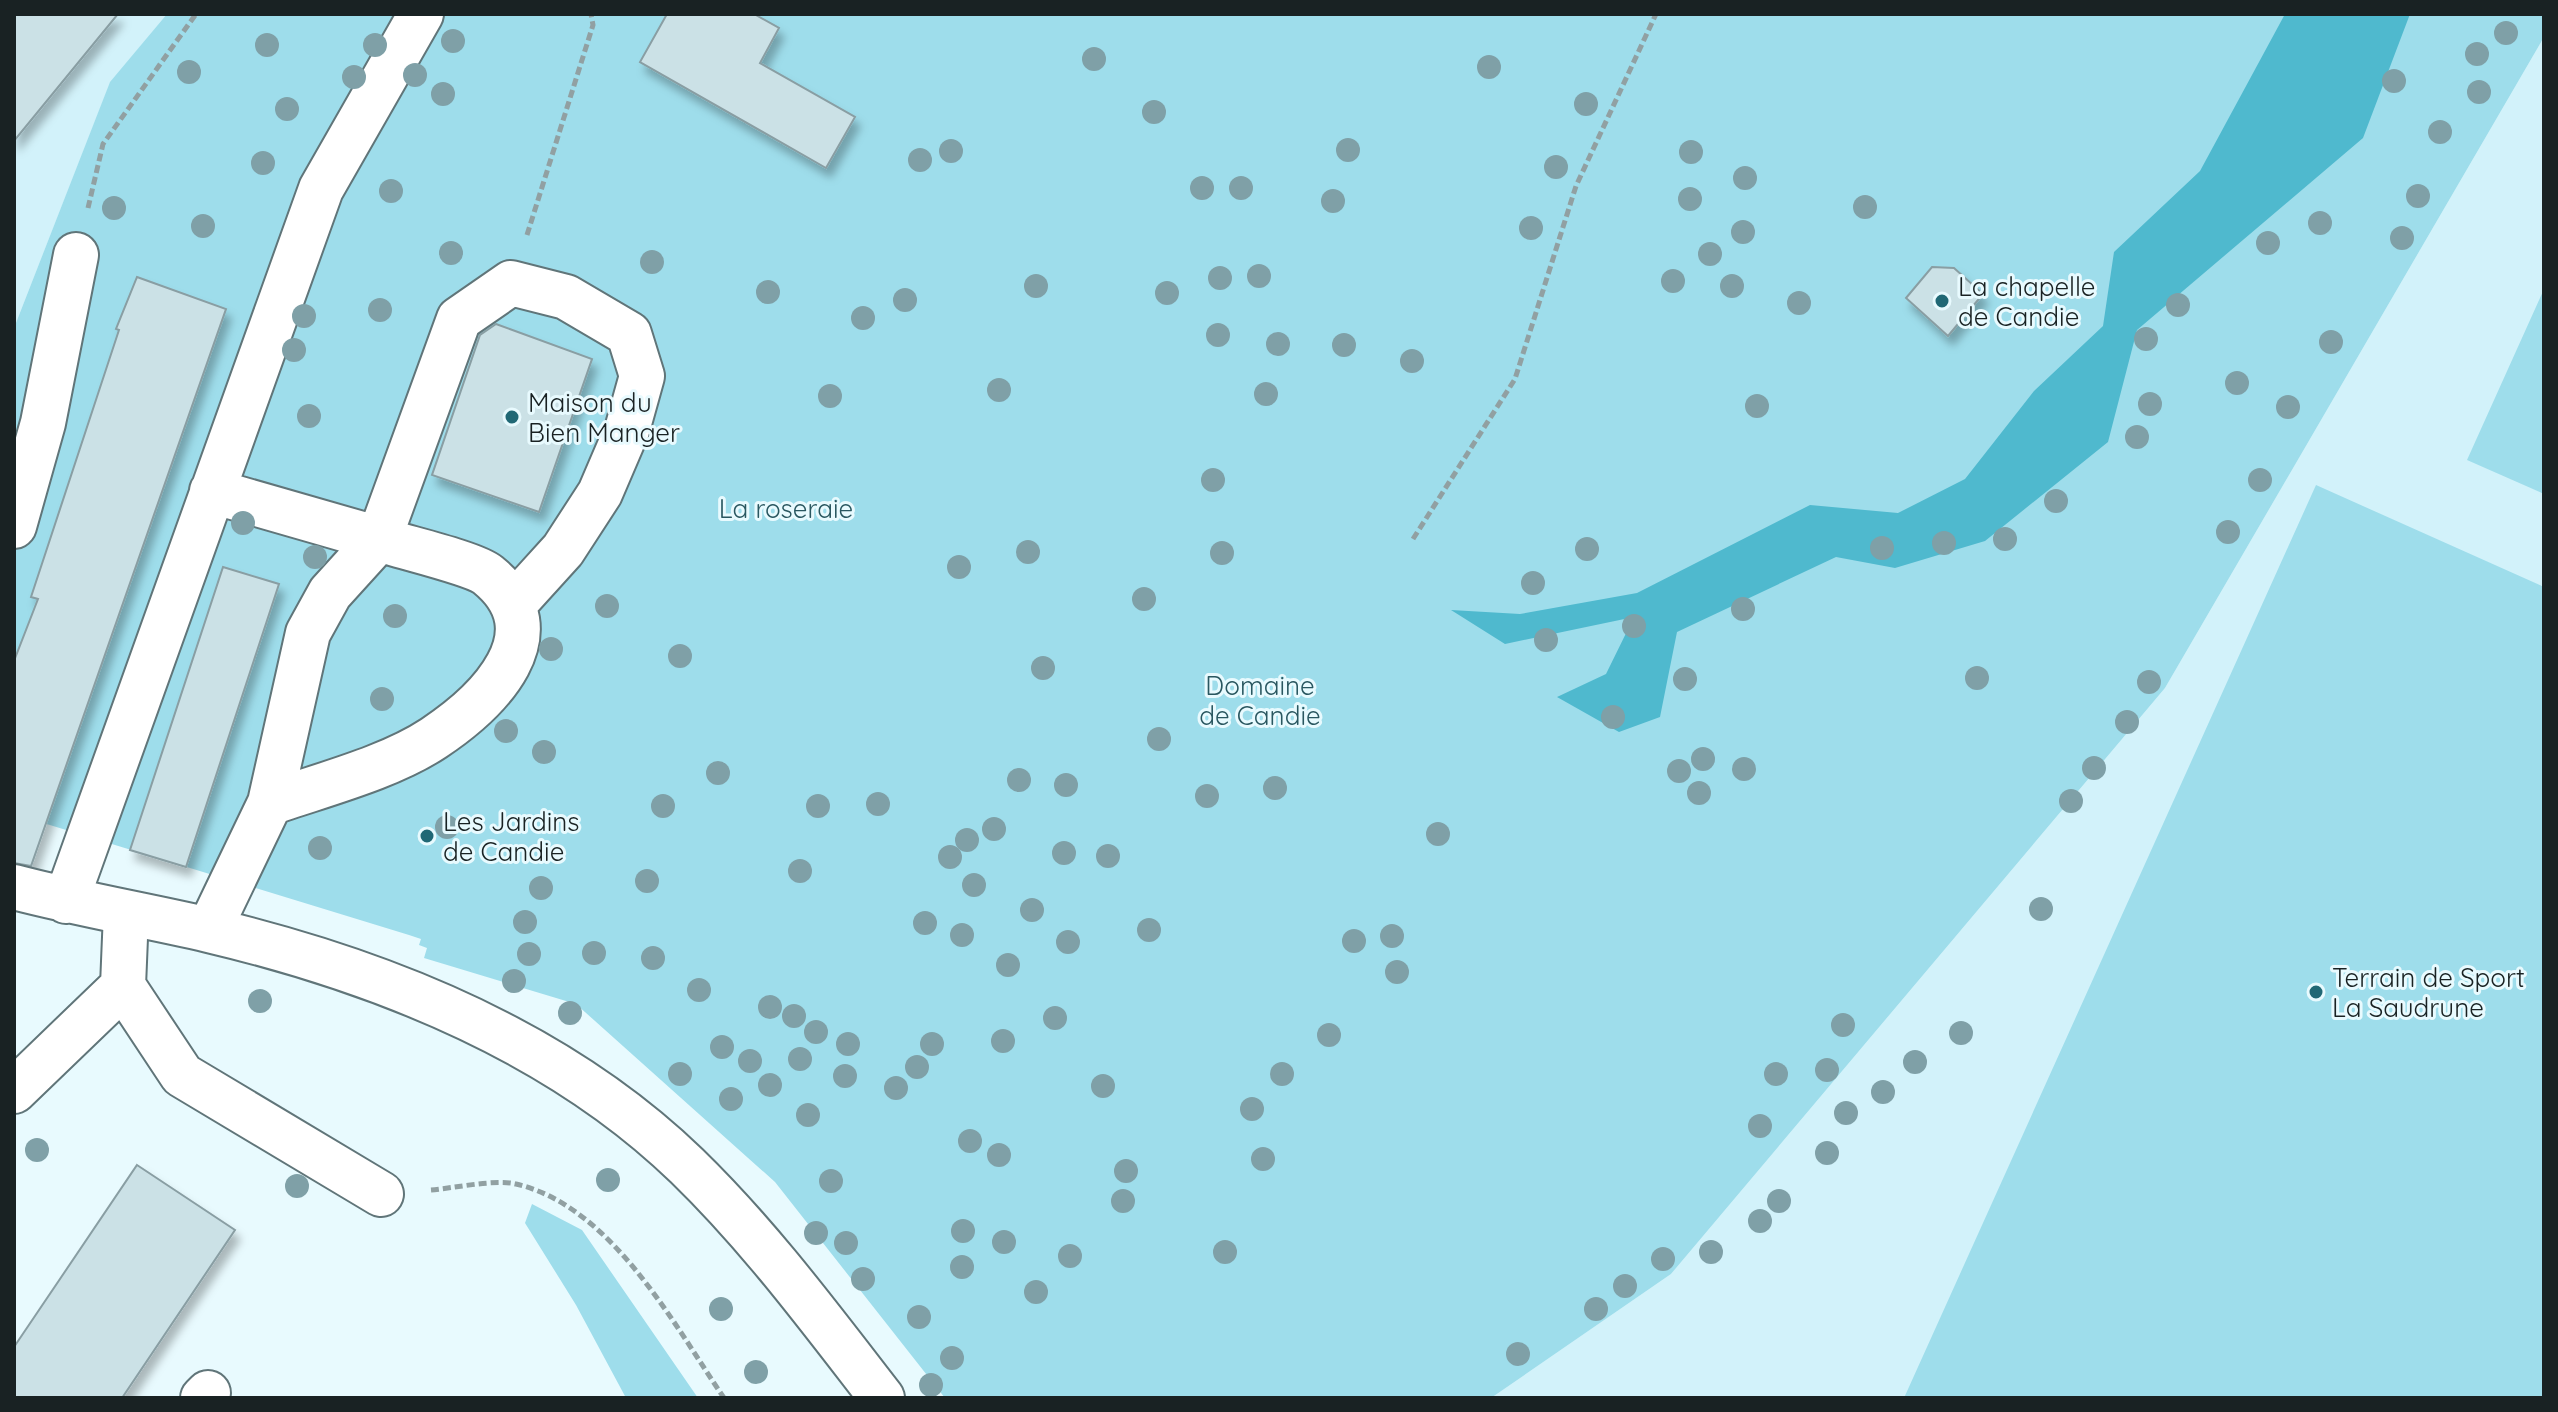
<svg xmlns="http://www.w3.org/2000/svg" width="2558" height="1412" font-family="Quicksand,sans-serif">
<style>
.built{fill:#d2f2fa}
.green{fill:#9eddeb}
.water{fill:#4fb9ce}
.building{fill:#cbe1e6;stroke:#899ea3;stroke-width:2;filter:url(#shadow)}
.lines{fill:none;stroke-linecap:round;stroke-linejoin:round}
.minor-casing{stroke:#607579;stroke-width:48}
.path{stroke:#91a0a2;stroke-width:5;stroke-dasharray:8 4;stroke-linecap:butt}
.minor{stroke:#fff;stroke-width:44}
.tree{fill:#7fa0a7}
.poi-dot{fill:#206875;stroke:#e8fafe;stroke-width:3}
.labels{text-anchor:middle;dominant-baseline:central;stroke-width:6;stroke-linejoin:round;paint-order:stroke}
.poi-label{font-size:26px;fill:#192223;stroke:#e8fafe;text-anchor:start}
.park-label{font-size:26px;fill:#295760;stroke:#e8fafe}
</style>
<defs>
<filter id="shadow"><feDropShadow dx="5" dy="9" stdDeviation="4" flood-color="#0004"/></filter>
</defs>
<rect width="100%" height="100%" fill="#e8fafe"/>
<path class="built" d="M14,14h153l-57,69 -96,245z
M2544,37v1361h-1053l180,-124 494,-586z"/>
<path class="green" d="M167,14h2377v23l-379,651 -494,586 -180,124h-546l-170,-216 -199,-178 -152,-46 3,-10 -8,-3 2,-6 -12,-4 -395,-121v-486l96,-246z
M2544,289v205l-77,-34z
M2316,485l228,102v811h-640z
M532,1204l50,26 116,168h-72l-50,-93 -51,-82z"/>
<path class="water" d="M2285,14h125l-47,124 -226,192 -29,112 -123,99 -90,27 -59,-11 -159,75 -17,85 -41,15 -62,-35 49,-23 28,-57 -129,27 -54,-34 69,4 117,-21 173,-88 88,8 67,-34 69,-88 69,-65 11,-74 86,-81z"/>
<path class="building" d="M14,14h104l-104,127z
M667,14h87l25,14 -19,35 95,54 -29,51 -186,-106z
M1932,267l22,1 29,26 -35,42 -42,-38z
M137,277l89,32 -195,557 -17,-3v-202l24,-62 -7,-2 88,-267 -3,-1z
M496,324l96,35 -53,153 -107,-37 48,-140z
M223,567l56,17 -93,283 -56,-17z
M137,1165l98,65 -113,168h-108v-51z"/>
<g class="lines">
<g class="minor-casing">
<path id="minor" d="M212,491l167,48 80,-220 52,-36 55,14 63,37 13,42 -15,54 -27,63 -37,57 -49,54
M14,526l29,-103 33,-168
M14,887c65,17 130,28 195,43 173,41 349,111 478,236 73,71 133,152 195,232
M66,901l255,-712 100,-175
M126,913l-3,73 59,89 199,119
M209,930l61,-127c51,-18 119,-35 164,-65 54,-36 125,-105 54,-163 -15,-12 -86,-28 -109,-36l-49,54 -22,40 -38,170
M14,1091l109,-105
M203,1398l5,-5"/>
</g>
<path class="path" d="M88,208l15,-64 93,-130
M527,235l66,-210 -2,-11
M1413,539l102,-160 61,-193 80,-172
M431,1190c23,-2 65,-11 85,-6 95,22 157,139 208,214"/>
<use href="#minor" class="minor"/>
</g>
<g class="tree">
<circle cx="2506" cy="33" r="12"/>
<circle cx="453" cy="41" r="12"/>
<circle cx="267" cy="45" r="12"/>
<circle cx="375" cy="45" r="12"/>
<circle cx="2477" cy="54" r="12"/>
<circle cx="1094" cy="59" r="12"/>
<circle cx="1489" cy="67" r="12"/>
<circle cx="189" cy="72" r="12"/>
<circle cx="415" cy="75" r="12"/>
<circle cx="354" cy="77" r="12"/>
<circle cx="2394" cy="81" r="12"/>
<circle cx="2479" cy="92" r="12"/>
<circle cx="443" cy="94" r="12"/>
<circle cx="1586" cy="104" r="12"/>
<circle cx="287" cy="109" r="12"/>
<circle cx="1154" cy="112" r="12"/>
<circle cx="2440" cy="132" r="12"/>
<circle cx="1348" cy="150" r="12"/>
<circle cx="951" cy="151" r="12"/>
<circle cx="1691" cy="152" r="12"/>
<circle cx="920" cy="160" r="12"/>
<circle cx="263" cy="163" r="12"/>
<circle cx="1556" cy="167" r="12"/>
<circle cx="1745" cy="178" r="12"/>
<circle cx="1202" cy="188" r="12"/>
<circle cx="1241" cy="188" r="12"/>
<circle cx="391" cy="191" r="12"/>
<circle cx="2418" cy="196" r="12"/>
<circle cx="1690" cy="199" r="12"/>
<circle cx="1333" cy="201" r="12"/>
<circle cx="1865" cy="207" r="12"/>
<circle cx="114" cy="208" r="12"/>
<circle cx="2320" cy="223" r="12"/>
<circle cx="203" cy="226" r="12"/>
<circle cx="1531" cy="228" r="12"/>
<circle cx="1743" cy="232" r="12"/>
<circle cx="2402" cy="238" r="12"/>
<circle cx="2268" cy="243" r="12"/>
<circle cx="451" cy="253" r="12"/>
<circle cx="1710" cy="254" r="12"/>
<circle cx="652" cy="262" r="12"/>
<circle cx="1259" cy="276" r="12"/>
<circle cx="1220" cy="278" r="12"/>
<circle cx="1673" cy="281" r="12"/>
<circle cx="1036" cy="286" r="12"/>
<circle cx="1732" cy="286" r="12"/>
<circle cx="768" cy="292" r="12"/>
<circle cx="1167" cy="293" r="12"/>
<circle cx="905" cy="300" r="12"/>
<circle cx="1799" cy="303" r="12"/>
<circle cx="2178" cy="305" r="12"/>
<circle cx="380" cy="310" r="12"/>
<circle cx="304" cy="316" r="12"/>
<circle cx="863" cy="318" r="12"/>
<circle cx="1218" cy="335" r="12"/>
<circle cx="2146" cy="339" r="12"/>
<circle cx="2331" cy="342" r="12"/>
<circle cx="1278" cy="344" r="12"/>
<circle cx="1344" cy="345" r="12"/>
<circle cx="294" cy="350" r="12"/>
<circle cx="1412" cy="361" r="12"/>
<circle cx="2237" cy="383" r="12"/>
<circle cx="999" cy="390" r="12"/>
<circle cx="1266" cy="394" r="12"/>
<circle cx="830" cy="396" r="12"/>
<circle cx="2150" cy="404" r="12"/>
<circle cx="1757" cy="406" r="12"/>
<circle cx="2288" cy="407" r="12"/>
<circle cx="309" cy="416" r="12"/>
<circle cx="2137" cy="437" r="12"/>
<circle cx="1213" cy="480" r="12"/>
<circle cx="2260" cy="480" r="12"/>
<circle cx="2056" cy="501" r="12"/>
<circle cx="243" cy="523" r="12"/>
<circle cx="2228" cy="532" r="12"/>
<circle cx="2005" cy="539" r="12"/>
<circle cx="1944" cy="543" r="12"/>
<circle cx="1882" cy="548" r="12"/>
<circle cx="1587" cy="549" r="12"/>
<circle cx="1028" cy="552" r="12"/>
<circle cx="1222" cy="553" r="12"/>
<circle cx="315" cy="557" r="12"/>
<circle cx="959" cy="567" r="12"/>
<circle cx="1533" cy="583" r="12"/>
<circle cx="1144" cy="599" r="12"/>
<circle cx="607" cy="606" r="12"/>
<circle cx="1743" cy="609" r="12"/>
<circle cx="395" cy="616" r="12"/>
<circle cx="1634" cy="626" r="12"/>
<circle cx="1546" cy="640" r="12"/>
<circle cx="551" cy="649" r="12"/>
<circle cx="680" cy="656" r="12"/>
<circle cx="1043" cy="668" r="12"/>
<circle cx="1977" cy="678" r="12"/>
<circle cx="1685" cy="679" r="12"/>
<circle cx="2149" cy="682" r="12"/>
<circle cx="382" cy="699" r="12"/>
<circle cx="1613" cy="717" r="12"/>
<circle cx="2127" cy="722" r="12"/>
<circle cx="506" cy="731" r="12"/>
<circle cx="1159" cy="739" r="12"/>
<circle cx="544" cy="752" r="12"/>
<circle cx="1703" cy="759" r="12"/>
<circle cx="2094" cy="768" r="12"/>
<circle cx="1744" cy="769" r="12"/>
<circle cx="1679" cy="771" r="12"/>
<circle cx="718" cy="773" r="12"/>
<circle cx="1019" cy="780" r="12"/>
<circle cx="1066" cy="785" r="12"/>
<circle cx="1275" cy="788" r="12"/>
<circle cx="1699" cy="793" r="12"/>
<circle cx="1207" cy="796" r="12"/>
<circle cx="2071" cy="801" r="12"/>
<circle cx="878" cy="804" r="12"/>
<circle cx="663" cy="806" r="12"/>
<circle cx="818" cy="806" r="12"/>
<circle cx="447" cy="827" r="12"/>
<circle cx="994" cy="829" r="12"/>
<circle cx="1438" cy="834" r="12"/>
<circle cx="967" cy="840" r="12"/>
<circle cx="320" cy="848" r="12"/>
<circle cx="1064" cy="853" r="12"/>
<circle cx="1108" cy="856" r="12"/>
<circle cx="950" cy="857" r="12"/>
<circle cx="800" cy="871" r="12"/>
<circle cx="647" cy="881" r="12"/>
<circle cx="974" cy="885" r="12"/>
<circle cx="541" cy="888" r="12"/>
<circle cx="2041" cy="909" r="12"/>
<circle cx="1032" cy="910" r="12"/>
<circle cx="525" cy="922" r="12"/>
<circle cx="925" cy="923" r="12"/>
<circle cx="1149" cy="930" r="12"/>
<circle cx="962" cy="935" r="12"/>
<circle cx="1392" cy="936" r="12"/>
<circle cx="1354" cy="941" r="12"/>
<circle cx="1068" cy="942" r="12"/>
<circle cx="594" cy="953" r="12"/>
<circle cx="529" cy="954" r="12"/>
<circle cx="653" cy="958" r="12"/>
<circle cx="1008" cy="965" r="12"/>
<circle cx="1397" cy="972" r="12"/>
<circle cx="514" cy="981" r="12"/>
<circle cx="699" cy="990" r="12"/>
<circle cx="260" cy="1001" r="12"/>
<circle cx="770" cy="1007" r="12"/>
<circle cx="570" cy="1013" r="12"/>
<circle cx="794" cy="1016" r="12"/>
<circle cx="1055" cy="1018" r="12"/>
<circle cx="1843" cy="1025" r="12"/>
<circle cx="816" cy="1032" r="12"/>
<circle cx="1961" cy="1033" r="12"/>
<circle cx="1329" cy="1035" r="12"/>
<circle cx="1003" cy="1041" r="12"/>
<circle cx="848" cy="1044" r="12"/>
<circle cx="932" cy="1044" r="12"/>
<circle cx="722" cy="1047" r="12"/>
<circle cx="800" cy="1059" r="12"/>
<circle cx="750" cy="1061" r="12"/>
<circle cx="1915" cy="1062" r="12"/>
<circle cx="917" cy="1067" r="12"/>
<circle cx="1827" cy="1070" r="12"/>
<circle cx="680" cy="1074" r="12"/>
<circle cx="1282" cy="1074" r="12"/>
<circle cx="1776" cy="1074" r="12"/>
<circle cx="845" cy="1076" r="12"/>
<circle cx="770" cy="1085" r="12"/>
<circle cx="1103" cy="1086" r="12"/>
<circle cx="896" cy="1088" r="12"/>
<circle cx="1883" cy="1092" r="12"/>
<circle cx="731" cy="1099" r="12"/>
<circle cx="1252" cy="1109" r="12"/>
<circle cx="1846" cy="1113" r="12"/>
<circle cx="808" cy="1115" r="12"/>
<circle cx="1760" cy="1126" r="12"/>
<circle cx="970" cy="1141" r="12"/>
<circle cx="37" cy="1150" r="12"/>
<circle cx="1827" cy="1153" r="12"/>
<circle cx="999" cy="1155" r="12"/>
<circle cx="1263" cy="1159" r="12"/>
<circle cx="1126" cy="1171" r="12"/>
<circle cx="608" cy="1180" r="12"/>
<circle cx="831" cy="1181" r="12"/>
<circle cx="297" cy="1186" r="12"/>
<circle cx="1123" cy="1201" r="12"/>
<circle cx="1779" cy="1201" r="12"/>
<circle cx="1760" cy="1221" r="12"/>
<circle cx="963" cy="1231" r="12"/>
<circle cx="816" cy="1233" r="12"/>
<circle cx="1004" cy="1242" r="12"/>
<circle cx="846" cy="1243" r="12"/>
<circle cx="1225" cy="1252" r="12"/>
<circle cx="1711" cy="1252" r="12"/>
<circle cx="1070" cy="1256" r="12"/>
<circle cx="1663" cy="1259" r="12"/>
<circle cx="962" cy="1267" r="12"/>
<circle cx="863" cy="1279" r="12"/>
<circle cx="1625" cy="1286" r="12"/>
<circle cx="1036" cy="1292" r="12"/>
<circle cx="721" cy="1309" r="12"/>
<circle cx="1596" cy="1309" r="12"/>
<circle cx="919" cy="1317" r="12"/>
<circle cx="1518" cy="1354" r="12"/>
<circle cx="952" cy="1358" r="12"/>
<circle cx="756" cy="1372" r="12"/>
<circle cx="931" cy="1385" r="12"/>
</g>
<g class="poi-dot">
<circle cx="1942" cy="301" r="8"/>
<circle cx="512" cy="417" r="8"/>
<circle cx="427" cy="836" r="8"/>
<circle cx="2316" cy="992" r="8"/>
</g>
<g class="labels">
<g class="poi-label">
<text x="1958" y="286">La chapelle<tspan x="1958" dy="30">de Candie</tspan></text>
<text x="528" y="402">Maison du<tspan x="528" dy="30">Bien Manger</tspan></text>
<text x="443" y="821">Les Jardins<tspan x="443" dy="30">de Candie</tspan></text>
<text x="2332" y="977">Terrain de Sport<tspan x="2332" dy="30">La Saudrune</tspan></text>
</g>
<g class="park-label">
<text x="786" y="508">La roseraie</text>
<text x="1260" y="685">Domaine<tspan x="1260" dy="30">de Candie</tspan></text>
</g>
</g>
<rect width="2558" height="1412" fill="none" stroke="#192223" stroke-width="32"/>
</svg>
